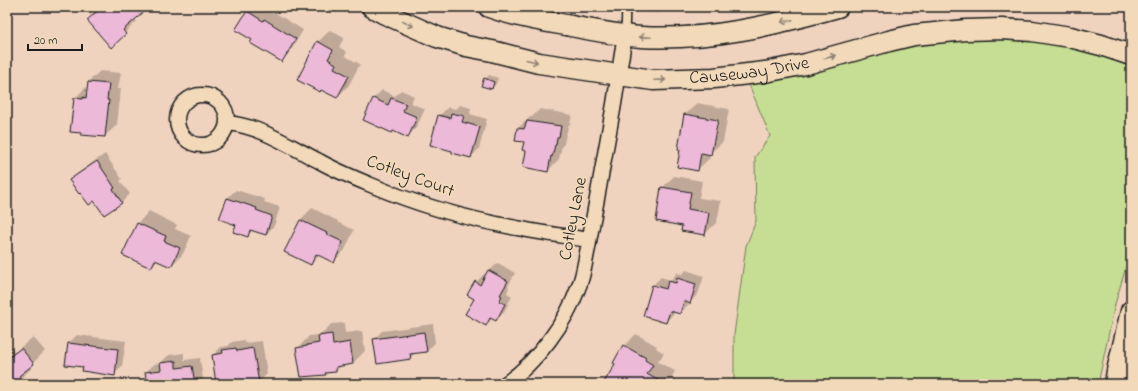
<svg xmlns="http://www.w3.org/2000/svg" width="1138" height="391" font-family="'Indie Flower',sans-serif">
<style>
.green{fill:#c6de94;stroke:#717d58}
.shadow{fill:#0003}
.building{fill:#ecb9d8;stroke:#1c1c1c}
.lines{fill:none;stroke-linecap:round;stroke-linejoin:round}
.lane-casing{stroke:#1c1c1c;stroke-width:10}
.street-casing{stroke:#1c1c1c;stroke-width:17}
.secondary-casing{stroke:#1c1c1c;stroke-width:23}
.lane{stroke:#f1d9b9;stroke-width:7}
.street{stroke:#f1d9b9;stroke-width:14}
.secondary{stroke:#f1d9b9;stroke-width:20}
.oneway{stroke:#918472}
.labels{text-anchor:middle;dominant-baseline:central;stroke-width:4;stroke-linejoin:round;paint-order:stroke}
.street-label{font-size:18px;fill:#1c1c1c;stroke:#f1d9b9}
</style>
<rect width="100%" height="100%" fill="#f0d3bf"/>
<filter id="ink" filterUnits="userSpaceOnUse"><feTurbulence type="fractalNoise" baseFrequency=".025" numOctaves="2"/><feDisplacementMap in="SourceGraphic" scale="8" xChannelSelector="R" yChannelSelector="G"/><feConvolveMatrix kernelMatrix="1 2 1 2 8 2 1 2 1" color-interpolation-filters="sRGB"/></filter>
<g filter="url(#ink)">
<path class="green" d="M627,7h63l-34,5z
M994,35l86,11 51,17v187l-16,54 -17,80h-364v-49l12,-89 10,-25 -1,-64 15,-21 -22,-54 165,-41z"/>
<path class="shadow" d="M101,7h47l-13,12 2,2 -26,25 -23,-26z
M252,7h10l10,6 2,-1 29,18 -13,22 -9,9 -34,-49z
M330,30l14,8 -5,9 8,5 -2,4 15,8 -11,21 -12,12 -15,-8 -2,2 -2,-49z
M100,71l21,2 -3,16h3l-4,36 -12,11 -34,-5 4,-33 12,-12h1v-4z
M489,75l9,3 -2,6 -4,4 -7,-9z
M382,90l13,6 6,-6 13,6 -3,7 14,6 -9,19 -8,8 -35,-37z
M697,103l32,6 -6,33 -13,11v5l-12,11 -17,-20 4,-34z
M460,105l11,3 -1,6 17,5 -8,30 -8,8 -17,-7 -15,-34 9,-9 8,2z
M540,109l32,6 -2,9 -2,2 -1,6 -1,2 -2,10 -2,2 -3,13 -11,12 -21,-21 -2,-8 -7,-14 12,-11h2z
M105,154l17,25 -2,2 10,13 -9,9 -26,-3 -25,-20 9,-8z
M674,176l28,5 -3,17 22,3 -4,21 -12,12 -22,-9 -21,-37z
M236,190l29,9 -1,3 16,5 -6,19 -8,8 -13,-4 -6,6 -10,-12 -10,-26z
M312,208l26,13 -1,1 17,8 -9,20 -12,12 -13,-7 -9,9 -11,-44z
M149,211l28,14 -2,4 16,7 -8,18 -12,12 -13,-6 -7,7 -13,-44z
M498,263l17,10 -7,13 1,1 -2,6 5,3 -8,16 -8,8 -4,-2 -6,7 -11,-27 1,-16 8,-8 3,1 2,-4z
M686,270l18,6 -6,18 -8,8h-1l-1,3 -8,8 -5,-1 -9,10 -22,-7 9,-30 8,-8 10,3 6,-7 5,1z
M344,323l1,10 17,-2 3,20 -12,12 -11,2 -6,6 -9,1 -2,2 -27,-26 11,-12 9,-1 2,-2h3l8,-9z
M433,324l2,19 -8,8 -11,1 -6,6 -36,-19 8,-8z
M636,334l21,12 -1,2 8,5 -6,9 17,9 -3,6 10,7h-78l13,-20 7,-18z
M77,335l49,6 -4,25 -8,9 -30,-9 -15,-23z
M33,337l12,14 -14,14 2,2 -12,11 -6,6h-8v-38l2,-2 6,8z
M244,340l1,3 17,-2 5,33 -8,8 -20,2 -1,-3 -21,3 -4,-29 8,-8 7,-1 4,-4z
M184,353v7l16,-2 3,21 -5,5h-50l-2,-12 8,-8 6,-1 9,-8z"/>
<path class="building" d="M102,7h40l3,4 -22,19 3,4 -15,14 -24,-28z
M247,11l16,10 1,-2 32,20 -14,23 -32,-19 2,-3 -17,-10z
M317,41l16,9 -5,9 8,5 -2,4 15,8 -12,22 -16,-8 -1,2 -23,-12z
M484,78l10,4 -2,7 -11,-3z
M88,82l21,2 -2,16h2l-4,37 -24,-2v-2l-11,-1 4,-34 9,1v-2l3,1z
M373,98l15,7 3,-7 15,6 -3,7 14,6 -9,21 -15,-7 -1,2 -29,-13z
M451,113l13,3 -2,6 18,5 -9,31 -19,-5v-2l-22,-6 8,-30 12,3z
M684,114l34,6 -7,35 -10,-2 -3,18 -21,-4 3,-17 -2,-1z
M527,121l34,5 -2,11h-2l-1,8h-1l-3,12 -1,-1 -3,16 -25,-5 3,-16 -4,-1 2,-8 -9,-1 2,-13 7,1z
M97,161l18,27 -2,1 9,14 -18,12 -10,-14 -5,4 -9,-12 -1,1 -10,-14z
M661,187l30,5 -3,17 21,4 -4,22 -24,-4 1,-5 -26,-5z
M227,198l30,10 -1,2 16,6 -6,19 -16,-5 -2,7 -15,-5 3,-7 -17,-6z
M300,220l27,13 -1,1 17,8 -9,21 -18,-9 -5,11 -27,-13z
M137,223l29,13 -2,5 16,7 -9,19 -16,-7 -4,8 -29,-13z
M488,270l20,11 -8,14 2,1 -3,5 6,3 -9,17 -6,-3 -4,8 -21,-12 9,-15 -7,-4 8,-14 5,4z
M677,278l19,6 -6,20 -6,-3 -4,13 -10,-3 -4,12 -23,-7 9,-31 14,4 2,-8 8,2z
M424,332l3,20 -17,2 1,5 -34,5 -4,-25z
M332,334l1,11 17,-3 3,22 -17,3v5l-11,1 1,2 -25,2 -5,-29 11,-2v-1l12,-2 -1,-7z
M68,343l50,6 -3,27 -33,-5 1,-4 -18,-2z
M623,345l23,13 -1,2 8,5 -6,9 17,10h-61l12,-20 -2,-1z
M21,348l13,16 -15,12 3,3 -6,5h-9v-25z
M236,348l1,3 16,-3 6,35 -21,1v-2l-22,2 -4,-29 11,-2 -1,-3z
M176,361v7l16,-2 3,18h-48l-2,-12 16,-2 -1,-7z"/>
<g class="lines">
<g class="lane-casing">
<path id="lane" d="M625,35l1,-28"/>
</g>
<g class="street-casing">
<path id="street" d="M177 120a25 25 0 1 1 50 0a25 25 0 1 1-50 0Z
M227,123c34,3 62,23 92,38 16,9 35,17 52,24 47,20 97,34 146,43 24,5 48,8 72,12
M505,384c32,-22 61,-61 74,-98 5,-12 6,-25 9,-38 4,-24 9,-48 13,-72 9,-47 17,-94 24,-141"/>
</g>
<g class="secondary-casing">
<g id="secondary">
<path id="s1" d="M372,7l11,6 54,24 29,9 26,5 47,12 114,17 61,-2 51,-6 41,-8 83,-23 25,-6 52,-5 36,-1 30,2 38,6 31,8 30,10"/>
<path d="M489,7c25,9 51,14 77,18 25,5 49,10 75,12 67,4 134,-12 197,-30"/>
<path d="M1115,384l2,-13 14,-60"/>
</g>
</g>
<use href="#lane" class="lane"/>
<use href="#street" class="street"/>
<use href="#secondary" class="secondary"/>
</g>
<defs><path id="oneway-shaft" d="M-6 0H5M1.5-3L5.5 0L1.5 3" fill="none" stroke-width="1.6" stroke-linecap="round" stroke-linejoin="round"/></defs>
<g class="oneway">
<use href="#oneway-shaft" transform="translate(787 21) rotate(168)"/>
<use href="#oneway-shaft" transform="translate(408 24) rotate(24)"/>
<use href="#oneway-shaft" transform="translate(645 37) rotate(-178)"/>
<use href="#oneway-shaft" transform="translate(830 57) rotate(-16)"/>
<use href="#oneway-shaft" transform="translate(532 61) rotate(14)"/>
<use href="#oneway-shaft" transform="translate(660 80) rotate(-2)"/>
</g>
</g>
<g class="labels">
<g class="street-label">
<text stroke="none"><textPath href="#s1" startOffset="389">Causeway Drive</textPath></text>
<text transform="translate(410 177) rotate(20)">Cotley Court</text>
<text transform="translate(574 219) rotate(-79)">Cotley Lane</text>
</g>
</g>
<rect width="1138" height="391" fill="none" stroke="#f1d9b9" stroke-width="24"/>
<rect x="12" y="12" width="1114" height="367" fill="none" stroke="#1c1c1c" stroke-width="1.5" filter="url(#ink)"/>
<path d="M28 44v6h54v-6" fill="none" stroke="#1c1c1c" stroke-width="2"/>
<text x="34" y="44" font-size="12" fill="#1c1c1c" stroke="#f1d9b9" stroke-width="3" paint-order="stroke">20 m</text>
</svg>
